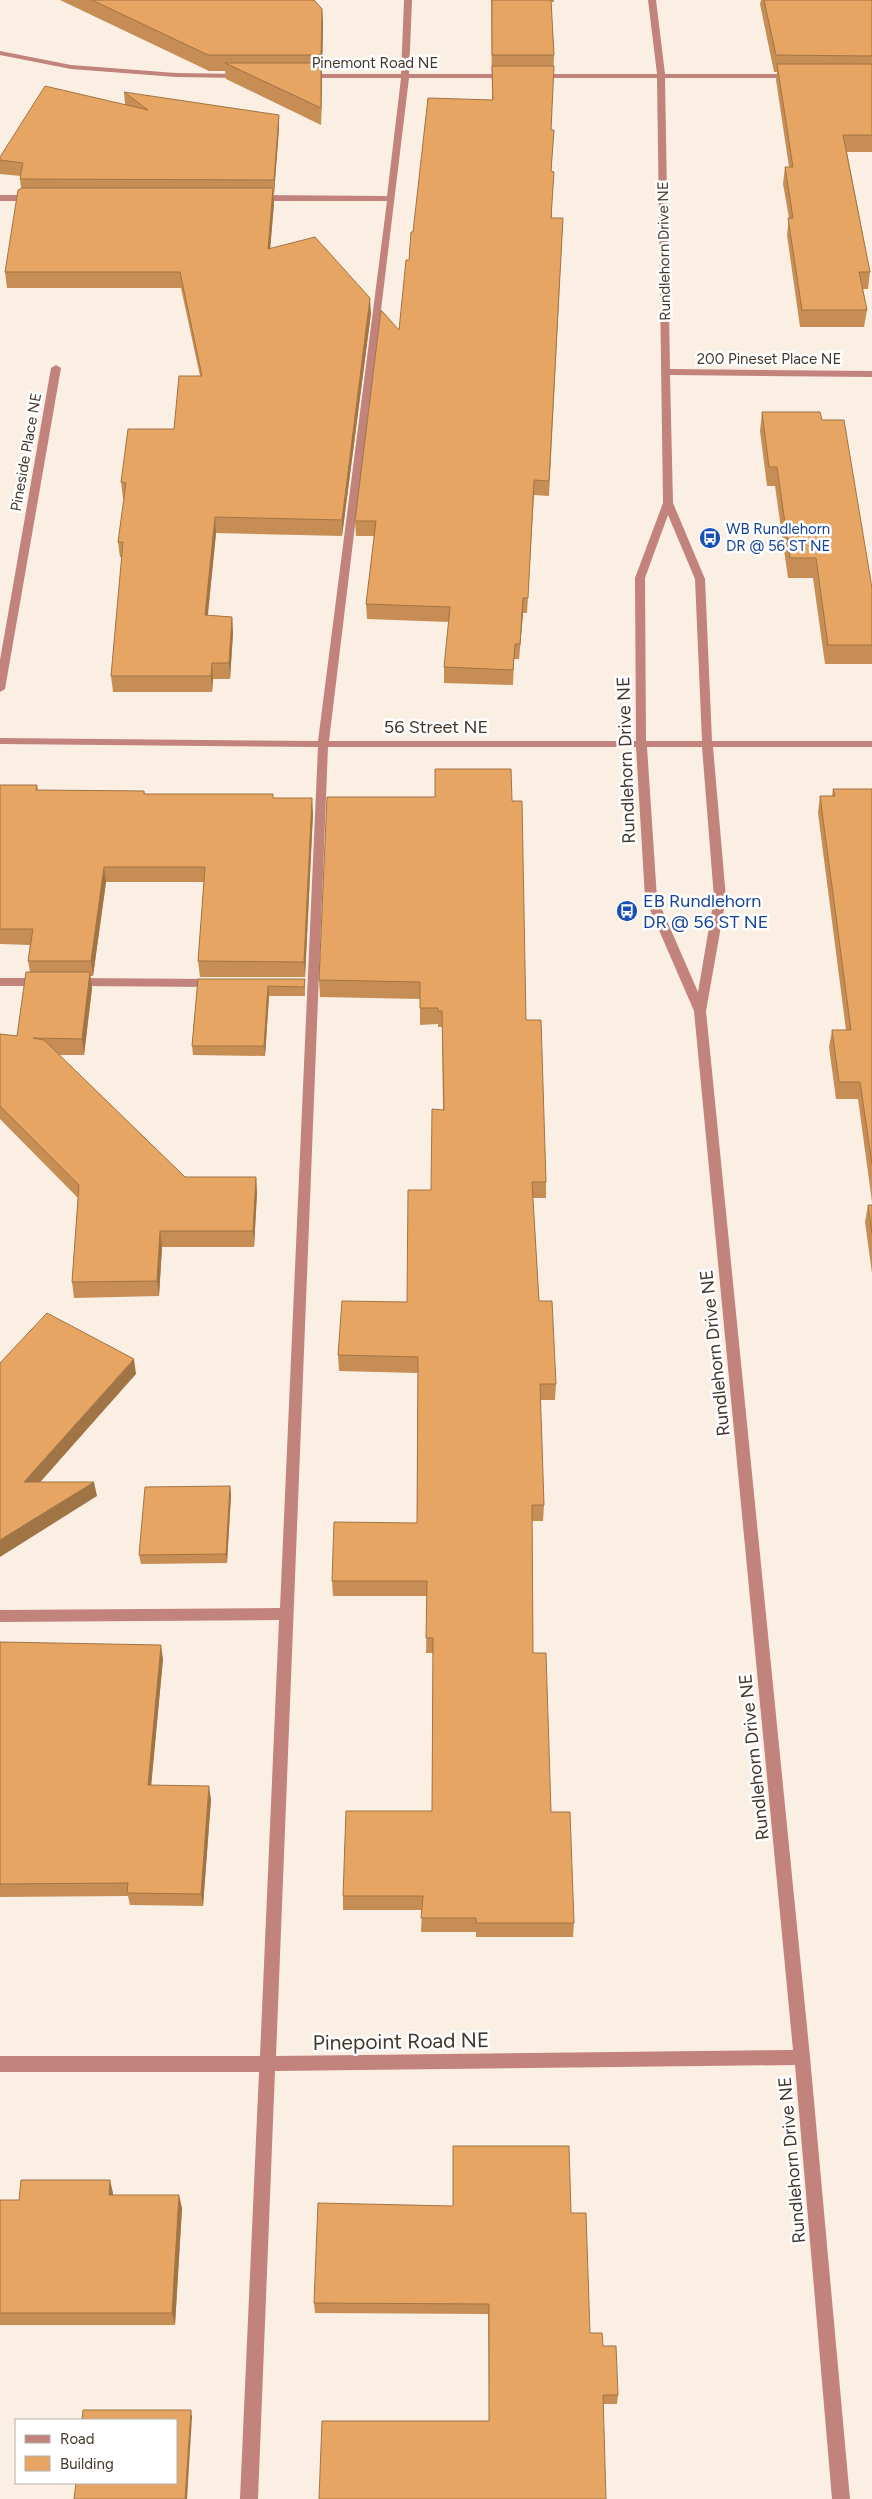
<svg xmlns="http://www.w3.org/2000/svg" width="872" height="2499" font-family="Figtree,sans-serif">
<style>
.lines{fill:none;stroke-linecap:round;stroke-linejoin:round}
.minor{fill:#c2837d;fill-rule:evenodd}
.wall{fill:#c68e54}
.shaded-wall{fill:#a17445}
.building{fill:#e6a562;stroke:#a17445}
.labels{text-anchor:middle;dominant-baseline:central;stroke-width:5;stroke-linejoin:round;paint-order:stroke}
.far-street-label{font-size:15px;fill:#42372c;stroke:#fff}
.far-transit-label{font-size:15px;fill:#164399;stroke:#fff;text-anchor:start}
.street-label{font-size:18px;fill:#42372c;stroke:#fff}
.transit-label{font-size:18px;fill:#164399;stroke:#fff;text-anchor:start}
.near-street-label{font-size:21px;fill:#42372c;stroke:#fff}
</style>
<rect width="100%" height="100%" fill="#fbefe4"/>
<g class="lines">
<path class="minor" d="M404,0h8l-3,74h99l4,2 -4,2h-99l-80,663h307l-1,-163 28,-75 -6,-425h-122v-4h122l-9,-74h8l9,74h131l1,2 -4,2h-128l5,291 202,2v6l-202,-2 3,128 32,76 7,162h160v6h-159l13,151 -20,113 104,1046 40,442h-18l-37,-434 -520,6 -17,428h-18l19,-427h-259v-16h260l19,-436 -279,2v-12l280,-2 38,-861 -318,-3v-6l318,3 69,-540h-129l-4,-3 4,-3 129,1 14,-118h-95l-4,-2 4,-2h95zM668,515l27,64 7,162h-56l-1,-163zM328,747h308l9,151 49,113 99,1039 -517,6zM647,747h55l12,151 -16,94 -41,-94z
M0,51l71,14 105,8 65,1 4,2 -4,2 -65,-1 -105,-8 -71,-14z
M0,195h33l4,3 -4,3h-33z
M56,365l5,3 -56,321 -5,3v-32l51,-292z
M0,978h40l6,4 -6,4h-40z
M75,978l138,1 6,4 -6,4 -138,-1 -6,-4z"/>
</g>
<path class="wall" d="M60,0h254l8,9 1,16 -2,100 -95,-46 -1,-8h-16z
M491,0h63v2h-3l3,53 -3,75h3l-3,42 1,46h11l-14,278 -15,-1 -7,118h-4l-4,46h-5l-1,26 -69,-2v-16l5,-45 -82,-3 -1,-15 8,-68h-18l-1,-15 44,-191 14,-98 79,-132z
M761,0h111v152h-25l23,120 -2,17h-5l4,21 -3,17h-64l-13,-92 2,-17 -6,-34 2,-17h4l-13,-87 1,-8h-3l-14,-68z
M124,92l155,36 -5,66h-1l1,9 -4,45 101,65 -29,223 -126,-3 -8,82 24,2 1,16 -3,46h-17l-1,13h-99l-2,-16 11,-119h-2l-2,-15 6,-44h-1l-2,-16 53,-53 26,-53 -19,-88h-174l-2,-16 16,-84 -1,-9 1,-3 -21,-2v-17l125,-53z
M762,412l60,8 50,168v76h-47l-12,-86h-25l-13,-92h-8l-7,-55z
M0,785h37l1,5 106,1 1,3h128v4l40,15 -8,164h-105l-2,-16 6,-79h-98l-13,94h-3l2,12 -8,67h-25l126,122h71l1,16 -3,54h-92l-3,49 -85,2 -2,-16 6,-84 -78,-79v-85l17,2 13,-64 -2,-11 2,-16 -30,-1z
M833,789h39v413l-14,-103h-22l-7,-52 3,-17h14l-28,-217 2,-17h12z
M512,801l14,219 20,162v16h-13l6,103 17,83 -1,16h-15l4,105 -1,16h-11l1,132 18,159 23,111 -1,14h-97v-5h-55l1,-22h-79v-14l89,-85 1,-158h-7l1,-57h-94l-1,-15 85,-58 1,-150 -79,-2 -1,-16 69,-53 24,-112 12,-80 -1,-83h-4v-3l-18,1v-26l-100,-2 -1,-17z
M198,979h107v17h-36l-4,60 -72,-1 -1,-9z
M868,1205h4v68l-7,-51z
M230,1486l1,9 -4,68 -86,1 -2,-9z
M0,1642l163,17 -12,126 60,14 -8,107 -73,-1 -2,-9 -128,1z
M113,2193v2l69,13 -7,117h-175v-125h19z
M571,2213l19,120 13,13 15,49 -1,9h-14l-114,17 -1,-107 -173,-1 -1,-10z"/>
<path class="shaded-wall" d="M322,9l1,16 -1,46 -1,-16z
M321,63l1,17 -1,45z
M279,115v13l-5,66v-14z
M273,188l1,15 -5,61 -1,-15z
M370,298l1,15 -29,223v-16z
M215,517l1,16 -10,97 -1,-15z
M523,598v15l-4,46 1,-15z
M232,617l1,16 -3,46 -1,-16z
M212,663l1,16 -1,13 -1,-16z
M312,798l1,15 -8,164 -1,-15z
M104,867l2,15 -13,94 -2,-15z
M90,972l2,16 -8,67 -2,-16z
M268,986l1,10 -4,60 -1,-10z
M256,1177l1,16 -3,54 -1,-16z
M160,1231l2,16 -3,49 -2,-15z
M134,1359l2,15 -109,123 -3,-15z
M94,1482l3,14 -97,61v-17z
M230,1486l1,9 -4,68 -1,-9z
M161,1645l2,14 -13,139 -2,-13z
M209,1786l2,13 -8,107 -2,-12z
M110,2180l3,13 -1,15 -3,-13z
M179,2195l3,13 -7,117 -3,-12z
M191,2410l1,7 -5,82h-2z"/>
<path class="building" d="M92,0h222l8,9 -1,46h-113z
M492,0h59l3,55h-62z
M764,0h108v56l-96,-1z
M225,63h96v45z
M777,64h95v71h-29l27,137h-11l8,38h-65l-14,-92h5l-8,-51h8z
M492,66h62l-3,64h3l-3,41 3,1 -3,46h12l-14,263 -15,-1 -6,118h-5l-3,46h-5l-2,26 -69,-3 6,-60 -84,-3 10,-83h-21l26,-211 18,20 7,-70h3l2,-28h2l15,-134 65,2z
M45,86l103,24 -24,-18 155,23 -5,65 -254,-1 3,-16 -23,-3v-3z
M22,188h251l-5,61 47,-12 55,61 -28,222 -127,-3 -10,98 27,2 -3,46h-17l-1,13h-100l12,-134h-5l8,-59 -5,-1 7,-53h46l5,-53h23l-22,-104h-175l13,-82z
M762,412h58l2,8h22l28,168v57h-44l-12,-87h-26l-13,-91h-8z
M435,769h76l1,32h10l4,219h15l5,162h-14l7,119h13l4,83h-16l4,121h-12l1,148h13l5,159h19l4,111h-98v-5h-55l2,-22h-80l3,-85h86l1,-173h-7l1,-57h-95l2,-59 83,1 1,-166 -80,-2 4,-54 65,1 1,-112h23l1,-81 12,1 -2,-99h-4v-3h-18v-26l-101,-2 8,-183h108z
M0,785h37l-1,5 108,1v3h129v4h39l-8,164 -106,-1 7,-94h-101l-13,94h-63l5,-32h-33z
M833,789h39v375l-12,-82h-21l-7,-52h19l-31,-234h15z
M26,972h64l-8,67 -49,-1 11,2 141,137h71l-3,54h-93l-3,50 -85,1 7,-97 -79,-79v-72l17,2z
M198,979h107l-1,8 -36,-1 -4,60h-72z
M868,1205h4v29z
M47,1313l87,46 -110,123h70l-94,58v-177z
M230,1486l-4,68 -87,1 6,-68z
M0,1642l161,3 -13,140 61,1 -8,108 -74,-1 1,-10 -128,1z
M453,2146h116l2,67h15l4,120h12l1,13h13l2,49h-15l3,104h-287l3,-78h167v-117l-175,-1 4,-100 135,3z
M21,2180h89l-1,15h70l-7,118h-172v-113h19z
M83,2410h108l-6,89h-111l2,-16h100v-63h-94z"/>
<defs>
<g id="bus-disc" transform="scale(1.125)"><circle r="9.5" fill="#1a4fb4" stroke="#fff"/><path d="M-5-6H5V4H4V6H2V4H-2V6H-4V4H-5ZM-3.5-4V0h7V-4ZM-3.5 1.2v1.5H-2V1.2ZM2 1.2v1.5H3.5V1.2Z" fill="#fff"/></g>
</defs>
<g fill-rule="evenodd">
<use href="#bus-disc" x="710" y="538"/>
<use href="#bus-disc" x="627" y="911"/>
</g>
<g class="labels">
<g class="far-street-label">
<text x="375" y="63">Pinemont Road NE</text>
<text transform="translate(664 251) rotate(-91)">Rundlehorn Drive NE</text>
<text x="769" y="359">200 Pineset Place NE</text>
<text transform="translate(26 452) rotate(-80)">Pineside Place NE</text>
</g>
<g class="far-transit-label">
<text x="726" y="529">WB Rundlehorn<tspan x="726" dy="17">DR @ 56 ST NE</tspan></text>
</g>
<g class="street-label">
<text x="436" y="727">56 Street NE</text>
<text transform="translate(626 760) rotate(-92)">Rundlehorn Drive NE</text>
<text transform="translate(715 1353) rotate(-96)">Rundlehorn Drive NE</text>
<text transform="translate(754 1757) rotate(-96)">Rundlehorn Drive NE</text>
<text transform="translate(792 2160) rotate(-95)">Rundlehorn Drive NE</text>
</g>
<g class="transit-label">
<text x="643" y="901">EB Rundlehorn<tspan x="643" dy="21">DR @ 56 ST NE</tspan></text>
</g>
<g class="near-street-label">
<text transform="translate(401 2041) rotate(-1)">Pinepoint Road NE</text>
</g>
</g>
<rect x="15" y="2419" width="162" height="65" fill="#ffffff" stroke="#b3afab"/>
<rect x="25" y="2435" width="25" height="8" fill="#c2837d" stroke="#b3afab"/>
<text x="60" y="2444" font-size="15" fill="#42372c">Road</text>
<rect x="25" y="2456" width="25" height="15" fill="#e6a562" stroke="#b3afab"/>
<text x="60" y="2469" font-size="15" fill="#42372c">Building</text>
</svg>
